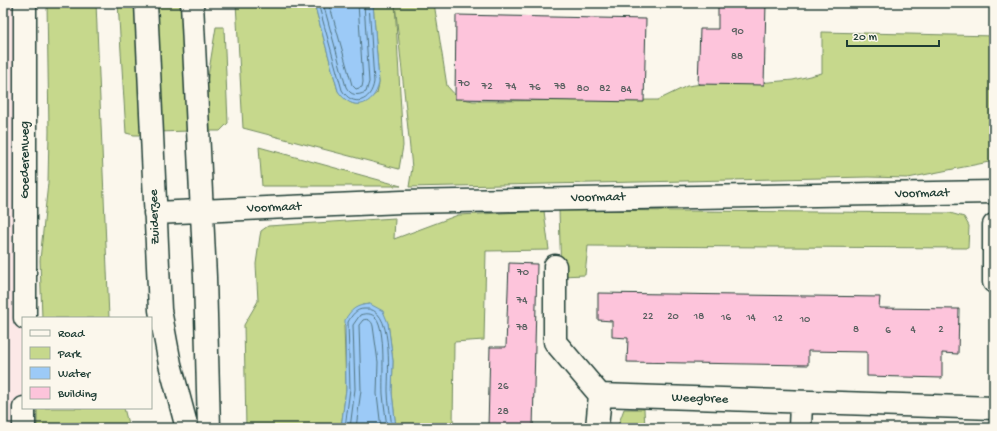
<svg xmlns="http://www.w3.org/2000/svg" width="997" height="431" font-family="'Gochi Hand',sans-serif">
<style>
.built{fill:#fce8e7}
.green{fill:#c6d88c;stroke:#728a60}
.water{fill:#9ccaf7;stroke:#6a92a9}
.lines{fill:none;stroke-linecap:round;stroke-linejoin:round}
.shore{stroke:#517582;stroke-width:1}
.building{fill:#fdc4db;stroke:#1f3d34}
.minor-casing{stroke:#1f3d34;stroke-width:25}
.minor{stroke:#fbf7ec;stroke-width:22}
.labels{text-anchor:middle;dominant-baseline:central;stroke-width:4;stroke-linejoin:round;paint-order:stroke}
.number-label{font-size:11px;fill:#565f5e}
.street-label{font-size:13px;fill:#1f3d34;stroke:#fbf7ec}
</style>
<rect width="100%" height="100%" fill="#fbf7ec"/>
<filter id="ink" filterUnits="userSpaceOnUse"><feTurbulence type="fractalNoise" baseFrequency=".025" numOctaves="2"/><feDisplacementMap in="SourceGraphic" scale="8" xChannelSelector="R" yChannelSelector="G"/><feConvolveMatrix kernelMatrix="1 2 1 2 8 2 1 2 1" color-interpolation-filters="sRGB"/></filter>
<g filter="url(#ink)">
<path class="built" d="M3,3h24l-4,405 8,20h-28z"/>
<path class="green" d="M47,3h49l13,315h-67l-2,-58 8,-77 1,-52z
M118,3h18l6,132h-8l-8,-2z
M152,3h31l6,128 -30,1z
M236,3h78l24,88c16,19 21,15 39,2l2,-10 -6,-80h22l8,143 -4,23 -156,-41z
M395,3h39l13,83 11,12 15,3 185,-1 29,-14 30,-4 41,1 35,-3 29,-7v-41l172,4v125l-86,17 -40,-1 -459,10 3,-19z
M216,27h8l4,96 -8,8h-12l-2,-42z
M259,147l142,39h-139z
M559,210l391,3 14,4 5,9 -1,22 -380,-2 -3,29 -24,1z
M544,211l5,39 -63,1 -2,89 -30,2 -1,86h-57l-4,-35 1,-32 -5,-38 -18,-19 -8,1 -18,20 2,64 -5,39h-95l-2,-103 14,-24 -2,-37 4,-28 1,-5 7,-5 127,-8 -1,21 64,-24z
M37,408h87l5,20h-92z
M624,409h20l1,19h-28z"/>
<path class="water" d="M314,3h59l6,80c-5,23 -27,30 -41,8z
M370,304l13,7 5,12 5,38 -1,32 4,35h-55l5,-39 -1,-69c6,-11 12,-15 25,-16z"/>
<g class="lines">
<path class="shore" d="M318,3l24,87c11,18 29,12 32,-8l-5,-79
M323,3l23,84c5,9 11,9 20,5l3,-10 -5,-79
M329,3l23,82 4,4 6,-2 1,-5 -5,-79
M345,428l5,-39 -2,-67c4,-7 8,-13 16,-13 30,-4 24,63 24,82 0,12 3,25 4,37
M350,428l5,-39 -2,-64 7,-10c6,-2 12,-2 16,3 10,12 6,61 7,76 1,12 3,23 4,34
M356,428l5,-38 -2,-65 4,-5c5,-2 9,1 10,6l5,36 -1,32 4,34"/>
</g>
<path class="building" d="M718,3h48l-2,82 -66,-1 2,-55h18z
M456,15l190,4 -2,83 -189,-3z
M509,263l28,1 -4,164h-45l2,-81h16z
M598,293l282,4 -1,11 80,1 -1,45 -16,-1v25l-75,-2v-24l-59,-1v14l-181,-3 1,-24 -16,-1v-16l-14,-1z"/>
<g class="lines">
<g class="minor-casing">
<path id="minor" d="M146,3l14,307 10,54 17,64
M192,3l13,274 4,151
M155,213l247,-11 592,-10
M994,225v57
M555,266v76l45,53
M25,318v-315
M24,428v-20
M597,428l3,-33 394,13
M800,428l1,-25"/>
</g>
<use href="#minor" class="minor"/>
</g>
</g>
<g class="labels">
<g class="number-label">
<text x="738" y="32">90</text>
<text x="737" y="57">88</text>
<text x="464" y="84">70</text>
<text x="487" y="87">72</text>
<text x="511" y="87">74</text>
<text x="560" y="87">78</text>
<text x="535" y="88">76</text>
<text x="583" y="89">80</text>
<text x="605" y="89">82</text>
<text x="626" y="90">84</text>
<text x="523" y="273">70</text>
<text x="522" y="301">74</text>
<text x="648" y="317">22</text>
<text x="673" y="317">20</text>
<text x="699" y="317">18</text>
<text x="726" y="318">16</text>
<text x="751" y="318">14</text>
<text x="778" y="319">12</text>
<text x="805" y="320">10</text>
<text x="522" y="328">78</text>
<text x="856" y="330">8</text>
<text x="913" y="330">4</text>
<text x="941" y="330">2</text>
<text x="888" y="331">6</text>
<text x="503" y="387">26</text>
<text x="503" y="412">28</text>
</g>
<g class="street-label">
<text transform="translate(25 160) rotate(-90)">Goederenweg</text>
<text transform="translate(922 194) rotate(-1)">Voormaat</text>
<text transform="translate(598 198) rotate(-1)">Voormaat</text>
<text transform="translate(274 208) rotate(-2)">Voormaat</text>
<text transform="translate(155 217) rotate(-92)">Zuiderzee</text>
<text transform="translate(700 399) rotate(2)">Weegbree</text>
</g>
</g>
<rect width="997" height="431" fill="none" stroke="#fbf7ec" stroke-width="16"/>
<rect x="8" y="8" width="981" height="415" fill="none" stroke="#1f3d34" stroke-width="1.5" filter="url(#ink)"/>
<rect x="22" y="317" width="130" height="92" fill="#fbf7ec" stroke="#a3ada2"/>
<rect x="30" y="330" width="20" height="6" fill="#fbf7ec" stroke="#a3ada2"/>
<text x="58" y="337" font-size="12" fill="#1f3d34">Road</text>
<rect x="30" y="347" width="20" height="12" fill="#c6d88c" stroke="#a3ada2"/>
<text x="58" y="357" font-size="12" fill="#1f3d34">Park</text>
<rect x="30" y="367" width="20" height="12" fill="#9ccaf7" stroke="#a3ada2"/>
<text x="58" y="377" font-size="12" fill="#1f3d34">Water</text>
<rect x="30" y="387" width="20" height="12" fill="#fdc4db" stroke="#a3ada2"/>
<text x="58" y="397" font-size="12" fill="#1f3d34">Building</text>
<path d="M847 40v6h92v-6" fill="none" stroke="#1f3d34" stroke-width="2"/>
<text x="853" y="40" font-size="12" fill="#1f3d34" stroke="#fbf7ec" stroke-width="3" paint-order="stroke">20 m</text>
</svg>
